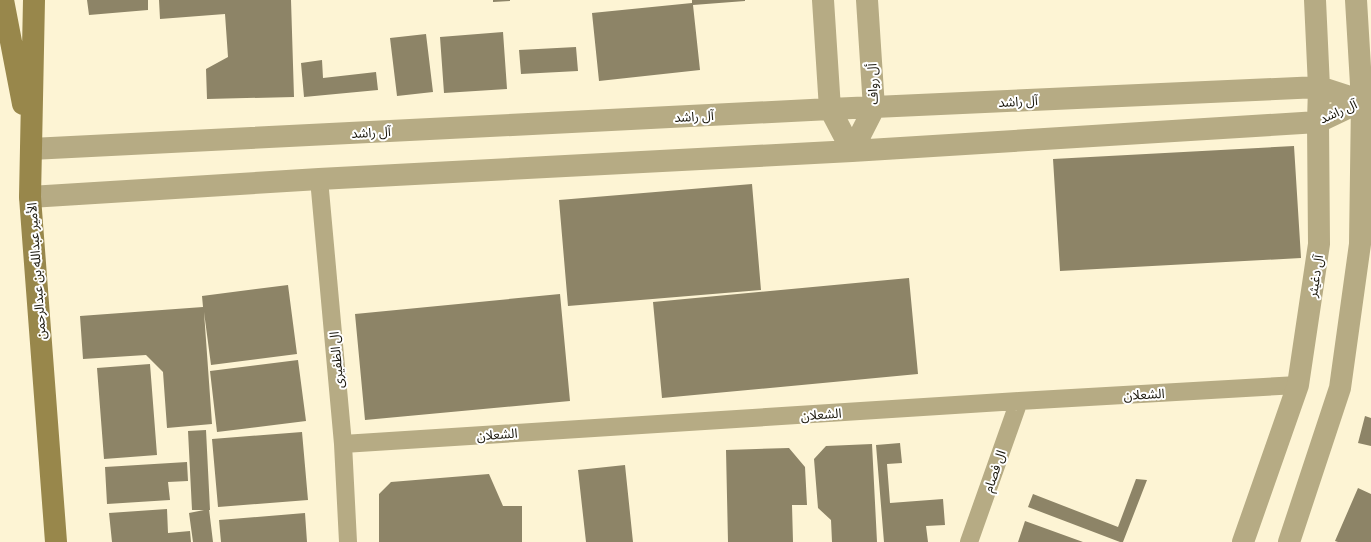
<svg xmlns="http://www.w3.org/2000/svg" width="1371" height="542" font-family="Cabin,'Noto Sans Arabic',sans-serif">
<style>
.building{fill:#8d8467}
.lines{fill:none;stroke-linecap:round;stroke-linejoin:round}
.minor{stroke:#b6ab84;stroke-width:18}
.tertiary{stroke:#b6ab84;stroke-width:22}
.secondary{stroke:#98874b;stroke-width:22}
.labels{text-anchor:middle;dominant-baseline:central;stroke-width:4;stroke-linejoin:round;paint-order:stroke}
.street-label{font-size:13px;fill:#1a170c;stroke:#fff}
</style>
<rect width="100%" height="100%" fill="#fdf4d4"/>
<path class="building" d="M87,0h61v10l-59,5z
M159,0h132l3,97 -87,2 -1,-30 22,-12 -3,-43 -65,5z
M493,0h17v1l-17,1z
M692,0h53v1l-52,4 7,65 -101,11 -7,-68 100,-10z
M503,32l4,57 -63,4 -4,-56z
M426,34l7,58 -36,4 -7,-58z
M576,47l2,24 -57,3 -2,-24z
M322,60l1,18 53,-6 2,18 -74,7 -3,-34z
M1294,146l7,112 -241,13 -7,-112z
M752,184l9,106 -193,16 -9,-106z
M909,278l9,96 -256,24 -9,-96z
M288,285l9,69 -86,11 -7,-53 8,112 -45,4 -4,-56 -17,-17 -63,4 -3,-43 123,-9 -1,-11z
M560,294l10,107 -205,19 -10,-106z
M298,360l8,61 -89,11 -7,-61z
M150,364l7,91 -53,4 -7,-91z
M1365,416l6,2v28l-13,-3z
M206,430l4,80h-18l-4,-79z
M302,432l6,68 -90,7 -6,-68z
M900,443l2,20 -15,1 3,39 53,-4 2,26 -19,1 2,16h-44l-8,-97z
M872,444l5,98h-45l-1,-22 -13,-12 -4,-49 12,-13z
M789,448l16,19 2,38h-15l1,37h-65l-2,-92z
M187,462l1,19 -20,1 2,18 -63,4 -2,-37z
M625,465l8,77h-47l-8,-72z
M489,474l14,32h19v36h-143v-48l12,-12z
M1136,479l11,1 -24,62h-3l-92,-35 5,-13 85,33z
M1358,488l13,6v48h-33l-3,-1z
M167,509l1,24 22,-2 1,11h-79l-3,-29z
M209,509l4,33h-20l-4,-29z
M305,513l2,29h-86l-2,-22z
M1025,521l58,21h-65z"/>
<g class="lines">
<path class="minor" d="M319,179l24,265 5,98
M343,444l676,-43 279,-16
M969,542l50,-141"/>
<path class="tertiary" d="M823,0l7,109 22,42 22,-43 -7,-108
M30,197l289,-18 533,-28 466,-29 44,-21 -43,-14 -489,22 -799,40
M1243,542l55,-157 21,-141 -1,-122 1,-35 -4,-87
M1289,542l51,-154 20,-144 2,-143 -6,-101"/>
<path class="secondary" d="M3,0l20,104
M34,0l-4,197 26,345"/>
</g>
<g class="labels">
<g class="street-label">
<text transform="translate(872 84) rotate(-92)">أل رواف</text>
<text transform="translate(1018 101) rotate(-3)">آل راشد</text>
<text transform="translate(1338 111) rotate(-24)">آل راشد</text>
<text transform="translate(694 116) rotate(-3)">آل راشد</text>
<text transform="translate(371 132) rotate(-3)">آل راشد</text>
<text transform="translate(36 271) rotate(-94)">الأمير عبدالله بن عبدالرحمن</text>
<text transform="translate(1315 276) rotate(-81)">آل دغيثر</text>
<text transform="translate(336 360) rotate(-95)">ال الظفيرى</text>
<text transform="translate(1144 394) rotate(-3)">الشعلان</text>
<text transform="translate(821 414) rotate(-4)">الشعلان</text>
<text transform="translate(497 434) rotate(-4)">الشعلان</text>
<text transform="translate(994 471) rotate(-71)">ال فصام</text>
</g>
</g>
</svg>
